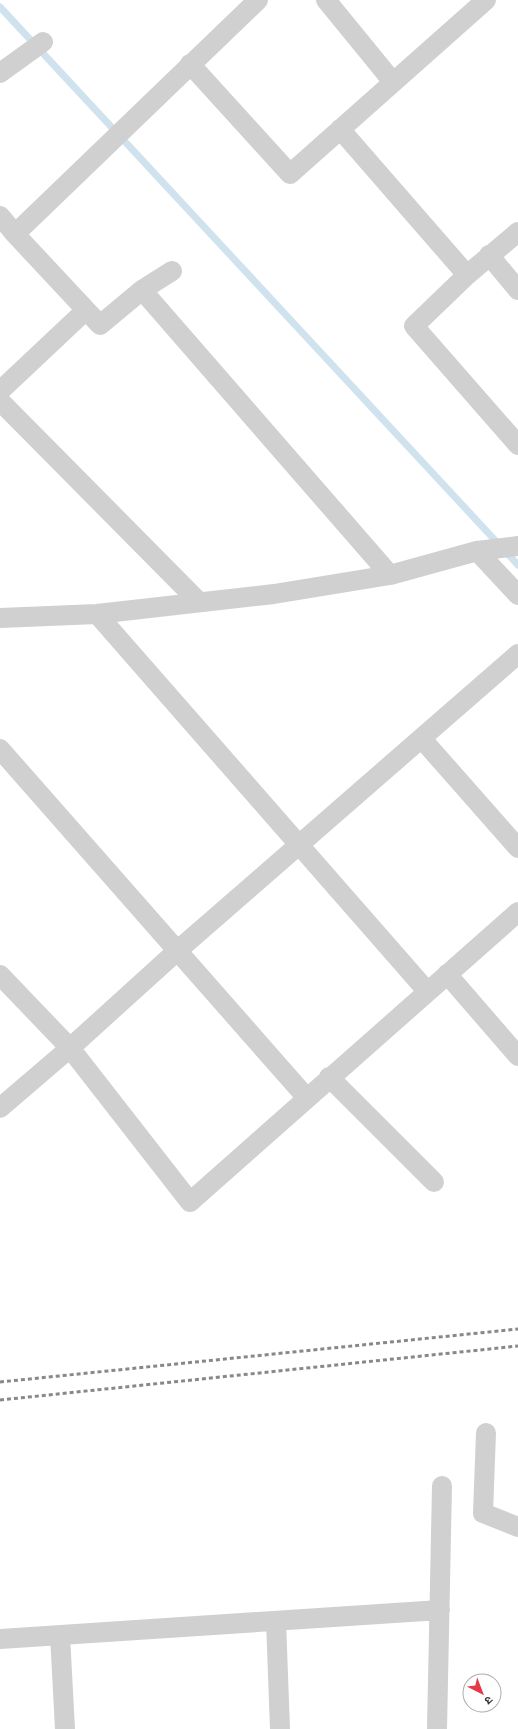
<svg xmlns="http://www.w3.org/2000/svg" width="518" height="1729" font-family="Inter,'Noto Sans Devanagari',sans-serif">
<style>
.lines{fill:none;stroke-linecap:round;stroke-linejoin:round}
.stream{stroke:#cfe2ee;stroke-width:7}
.street{stroke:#d0d0d0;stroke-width:20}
.rail{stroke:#888;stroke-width:3;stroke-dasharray:4 3;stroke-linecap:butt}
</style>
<rect width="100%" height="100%" fill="#fff"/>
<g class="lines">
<path class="stream" d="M0,7l518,558"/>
<path class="street" d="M326,0l67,82
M190,64l100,110 196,-174
M0,73l43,-31
M340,129l127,146
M0,216l15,18 85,91 42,-35 30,-19
M518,232l-51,43 -53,51 104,119
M15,234l243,-234
M489,255l29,35
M142,290l248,285
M0,391l86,-81
M0,401l199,201
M477,551l41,44
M97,614l330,377
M0,618l97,-4 177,-20 116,-19 87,-24 41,-5
M422,739l96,109
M0,749l306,348
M447,974l71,82
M0,975l70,73 120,154 328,-290
M329,1077l105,105
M0,1108l70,-60 107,-97 341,-297
M486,1433l-3,80 35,14
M276,1621l4,108
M60,1635l5,94
M0,1639l440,-29
M437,1729l5,-243"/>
<path class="rail" d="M0,1382l518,-53
M0,1400l518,-54"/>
</g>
<g transform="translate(482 1693) rotate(138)"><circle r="19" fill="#ffffff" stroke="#adadad"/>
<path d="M0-3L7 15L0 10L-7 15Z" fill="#e63946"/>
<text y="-6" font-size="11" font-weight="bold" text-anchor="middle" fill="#333333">उ</text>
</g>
</svg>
